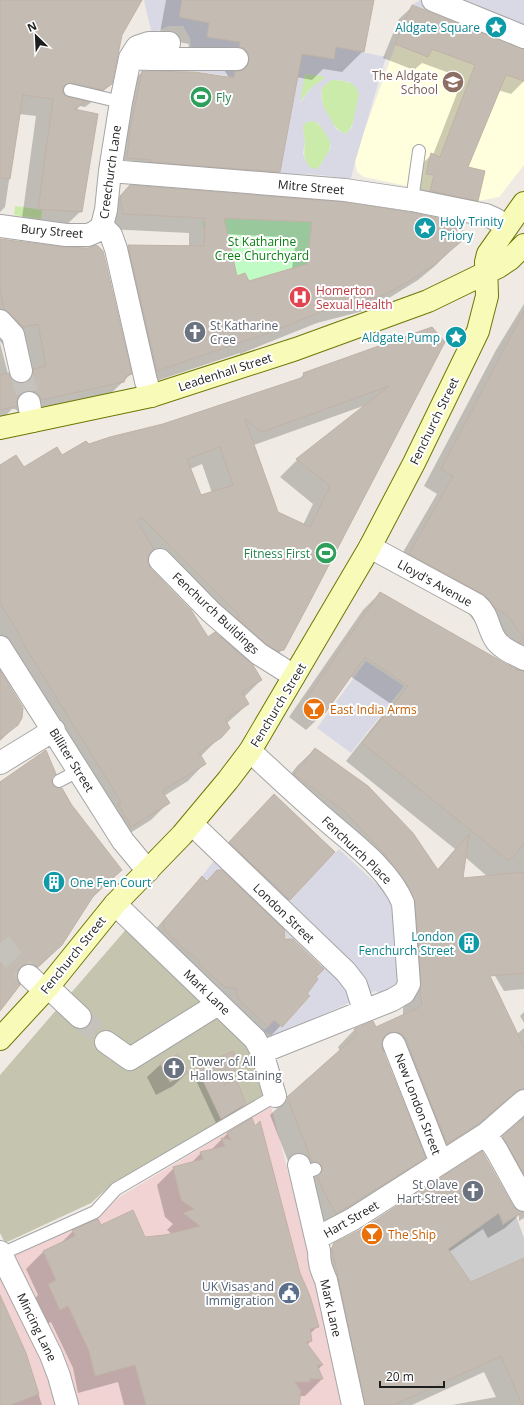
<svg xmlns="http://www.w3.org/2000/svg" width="524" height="1405" font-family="'Open Sans',sans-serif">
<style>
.commercial{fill:#f1d3d3}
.education{fill:#fffedd}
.religious{fill:#ccc}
.construction{fill:#c4c4af}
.grass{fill:#caeba9}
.park{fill:#c0fac4}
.plaza{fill:#d8d9e5;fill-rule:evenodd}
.shadow{fill:#0003;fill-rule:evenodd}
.building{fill:#c4bbb3;stroke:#c1b2a6;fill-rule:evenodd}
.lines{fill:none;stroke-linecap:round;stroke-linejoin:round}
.street-tunnel{stroke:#c5c2bc;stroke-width:22;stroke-dasharray:22 11;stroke-linecap:butt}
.lane-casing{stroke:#a5a5a5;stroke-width:14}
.street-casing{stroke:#a5a5a5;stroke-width:24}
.secondary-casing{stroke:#6d7803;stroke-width:24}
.lane{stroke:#fff;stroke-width:12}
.street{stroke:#fff;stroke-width:22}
.secondary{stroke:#f8fbb7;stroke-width:22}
.labels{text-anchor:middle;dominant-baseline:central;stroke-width:4;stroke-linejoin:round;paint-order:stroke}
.culture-label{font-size:12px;fill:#0d838f;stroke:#fff;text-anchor:end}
.education-label{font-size:12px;fill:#785e54;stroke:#fff;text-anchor:end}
.leisure-label{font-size:12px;fill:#27864d;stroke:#fff;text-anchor:start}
.street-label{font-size:12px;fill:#1e1e1e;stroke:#fff}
.park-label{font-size:12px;fill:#097f11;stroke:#fff}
.health-label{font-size:12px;fill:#be3a42;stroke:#fff;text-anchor:start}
.worship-label{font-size:12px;fill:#5b616d;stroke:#fff;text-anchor:start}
.food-label{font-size:12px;fill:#c56008;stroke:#fff;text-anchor:start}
.service-label{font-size:12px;fill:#4e5e75;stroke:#fff;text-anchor:end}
</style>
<rect width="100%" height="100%" fill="#efebe4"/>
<path class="commercial" d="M271,1106l58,224 16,75h-345v-145l99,-45 22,-19z"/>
<path class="education" d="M412,5l112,44v116l-25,32 -21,4 -114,-24 -7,-5 -2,-11 10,-32 34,-93z"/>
<path class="religious" d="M495,1205l8,20 13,-9 8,22v20l-53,24 -24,-34 19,-21 5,6 11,-8z"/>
<path class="construction" d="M129,926l123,116 19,53 -159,89 -21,19 -86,40 -5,-10v-158z"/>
<path class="grass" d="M305,74l18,2 2,2 -14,10 -12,15z
M331,80c10,0 26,1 28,14 1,4 -2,11 -3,15 -2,11 -2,16 -10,25 -16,-6 -27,-30 -24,-46z
M314,121c7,4 18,17 16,26 -1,6 -9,18 -13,22h-6c-8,-10 -7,-13 -6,-25 0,-5 -2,-11 -2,-17l3,-5z
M15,206l27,4 -1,9 -27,-4z"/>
<path class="park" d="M230,219l81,3 -4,42 -58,17 -4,-8 -8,3 -11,-50 -22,3 -2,-7z"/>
<path class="plaza" d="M145,0h37l-3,17 30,6 -2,14 33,5 -6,35 -84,-12 38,-14 3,-4 -1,-9 -7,-12h-15l-16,8 -8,-33z
M420,0h104v49l-112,-44z
M336,47l50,10 -31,105 -4,17 -31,-4 -41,-2 23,-119 32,5zM305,74l18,2 2,2 -14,10 -11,15zM331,80h8l10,2 7,5 3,7 -7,33 -6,7 -10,-5 -13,-24 -2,-9 1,-8zM314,121l5,3 10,15 2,8 -11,19 -3,3 -6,-1 -5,-6 -3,-9 2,-10 -2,-16 3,-5z
M366,661l38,25 -53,67 -34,-25z
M228,842l61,58 50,-51 46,43 10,17 4,76 -12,10 -12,-4 -94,43 -8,2 -10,-5 5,-4 6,-7 8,7 28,-30 -3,-3 11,-15 -2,-2 7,-7 -1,-5 -27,-26h-6l-87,-63z"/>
<path class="shadow" d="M0,0h141l-20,34 -10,50 -18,17 -8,6 -5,-1 -5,5 6,100 -18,17 -42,-2 15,-110 -17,-2 -14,93 -5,5z
M166,0h207l-10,51 -21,21 -19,-3 -11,11 -16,-3 -17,95 -21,21 -152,-15 15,-85 21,-21 86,6 -1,-4 -4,-5 -37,-11 3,-14 -30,-6z
M413,6l111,45v30l-13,13 -13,-4 -31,78 10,32 -13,14 -47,-10 4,-15 -8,-2 5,-19 13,-13h2l30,-77 -41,-15 -8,7 -31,-12 16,-39z
M130,186l332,53 -27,27 -17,14 -29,18 -22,12 -50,13 -77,31v-1l-99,33 -29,-125 16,-15h61v-13l-82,-4 7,-27zM226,234l70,4 -4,31 -44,13 -12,-5z
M0,240l131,134 -27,26 -83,14 -6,-5h-3l-12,12v-78l8,31 3,6 6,4h2l7,-7 -26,-36z
M524,304v685l-20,2 -34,-57 47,100 7,-6v190l-5,3v-6l-14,13 -17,10 -5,-9 -34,23 21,32 54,-25v146h-72l44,-8 -12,-25 -72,33h-66l-28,-145 17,-16 177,-37 5,4 -31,-56 33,-32v-6l-15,-11 -6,3 -38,32 -31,20 -41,-104 -6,-7 42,108 -17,17 -89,56 -23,-52 -25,-64 18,-17 52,-47 -2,-4 17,-18 20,-1 28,-13v-6l1,-8 -6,-81 -8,-19 -25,-33 -39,-40 -49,-36 20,-26 18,-17 122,121 18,-21 -109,-88 45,-57 -41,-28 -26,37 -18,17 -17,-13 74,-107 17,-17 137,77 -5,-5 -9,-5 3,-5 -28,-29 -10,-13 -76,-42 45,-77 -13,-8 72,-136zM465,857l23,20 -26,2z
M432,329l-149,320 -17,18 -7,1 -10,-7 -1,1 13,18 -17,17 4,7 -22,20 -6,13 -19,19 4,7 -17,18 -24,15 4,7 -17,17 -37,23 -114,-195v-182l24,3 37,-12 27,-12 76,-20 133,-44 7,-7zM366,405l-69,55 -17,17 33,27 -10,21 -26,-12 -23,-68zM202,464l10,29 -11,3 -11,-27zM147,557l76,77 -3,3 -13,1 -57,-69 -3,-5z
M0,672l17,52 -17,17z
M51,777l1,8 18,20 51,65 -32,31 -28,44 -43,42 -18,23v-227z
M261,809l73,44 -58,60 -60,-57z
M202,878l82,62 30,37 -8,17 3,2 -45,47 -117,-104 39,-45z
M524,1012v11l-4,-7z
M161,1064l26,9 -14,13 -17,9 -9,-18z
M198,1069l22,18 25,17 -5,5 -24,14 -23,-49z
M228,1133l71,141 19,52 -8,8 1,7 -4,4 15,20 -4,5 4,9 -17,17h-6l-1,9h-174l-6,-23 -40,11 -5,-25 -22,-46 -8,4 -11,-24 6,-7 -12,-26 17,-17 17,-8 13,-13 28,-5 43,12 28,-4 -5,-4 6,-6 -8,-7 -8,-32 17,-17 16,-4 11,-11 9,-2z
M0,1298l25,55 17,52h-42z"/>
<path class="building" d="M0,0h142l-20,35 -10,49 -9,6 -32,-7 -6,2 -2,3v5l2,3 21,5 -12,8 24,5 -16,98 -44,-3 15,-110 -30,-4 -13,84 -10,-1z
M182,0h192l-10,52 -28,-5 -2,12 -32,-5 -22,118 -131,-10 2,-2 -24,-2 3,-28 12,-59 52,1 40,6 1,-6 8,-2 5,-5 1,-6 -1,-6 -4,-5 -5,-1 1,-5 -33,-5 2,-14 -30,-6z
M412,5l112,44v32l-18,-6 -38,92 17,4 -7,30 -48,-10 4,-16 -8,-1 5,-21 9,4 35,-92 -43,-16 -4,8 -33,-13z
M130,185l214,17 66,10 50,11 4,11 -1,6 -28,24 -29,19 -22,12 -50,12 -78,31v-1l-99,34 -29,-126 76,1 1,-28 -82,-4 -3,-18zM224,218l88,4 -5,42 -58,17 -4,-8 -8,3z
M0,239l64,8 24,1 8,-3 3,2 4,4 29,123 -6,2 -2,6 -83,18 -2,-5 -5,-4h-7l-6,2 -4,5v8l-17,4v-35l9,-2 3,7 5,3h6l7,-3 3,-5v-6l13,-3 -8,-42 -15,3 -14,-15 -5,-3 -4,-18z
M524,311v334l-5,-2 4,-6 -16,-22 -12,-7 -9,-12 -77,-42 44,-78 -12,-7z
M432,327l13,15 -138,265 -23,43 -7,1 -11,-7 -29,-26 3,-2 -99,-99 -4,4 17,28 -3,2 -3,6v6l3,6 40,41 17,27 7,-5 38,33 9,15 -20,12 7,12 -24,15 5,9 -9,10 -22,14 7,12 -44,27 8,12 -39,24 -13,-23 3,-2 -100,-162 1,-1 -22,-36v-138l16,-10 8,12 33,-20 5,8 24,-14 3,3 21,-7 53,-13 141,-47 -1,-4zM389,386l-93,73 34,27 -20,41 -32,-15 -33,-93 17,13zM220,447l13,38 -32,10 -14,-36z
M380,592l126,72 12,6 6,1v173l-15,17 -147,-118 46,-57 -43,-29 -40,56 -19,-14z
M0,670l23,38 -1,10 -4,7 -18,14z
M315,748l53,38 45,47 25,37 31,-36 -6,44 61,-6v101l-34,3 34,71v42l-8,3 -38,32 -31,20 -41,-105 -4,-5 -6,-2 -7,1 -5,4 -2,5v7l44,109 -90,56 -12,-22 -7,-16 5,-5v-5l-5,-4h-5l-25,-65 71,-63 -4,-5 19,-8 3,6 46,-21 -2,-15 1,-8 -6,-81 -8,-18 -25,-33 -38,-40 -50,-37z
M46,750l10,24 -4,3v4l1,4 5,3h4l9,16 51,66 -28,25 -32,50 -24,22 -7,-3h-6l-5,4 -3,6v5l3,6 -20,26v-229z
M274,794l61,58 -45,48 -61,-58z
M217,870h5l62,59 1,10h8l31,30 -8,8 2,2 -11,15 3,2 -28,31 -8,-7 -6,7 -30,-28 -2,-10 -11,-2 -25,-22 -1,-4 -7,-7 -5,-2 -22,-21 -2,-9 39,-46 5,5z
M233,1051l6,13 -15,21 12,-6 10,25 -25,15 -24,-51z
M178,1054l10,19 -18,9 -10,-19z
M252,1118l3,8 5,-5 40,152 10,23 9,31 -9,2 2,12 -6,1 17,23h-6l6,14h-14l2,3h-16l6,9 -2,14h-153l-11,-40 -40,11 -6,-25 -21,-45 -8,4 -12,-26 8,-4 -13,-29 32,-15 -3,-6 26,-11 3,6 32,-15 12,27 20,-2 35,-9 -17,-13 11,-4 -13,-9 -8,-33 30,-8 -3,-7 25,-6 -4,-8 10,2 -4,-7z
M524,1118v56l-22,-38z
M482,1151l31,55 4,4 6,2 -19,11 -5,-10 -51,36 23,33 53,-24v147h-2l-21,-49 -107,49h-29l-33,-156 1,-4 1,-2 26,-13z
M0,1295l26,58 13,41 -28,11h-11z"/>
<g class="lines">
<path class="street-tunnel" d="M21,371l8,32
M0,943l10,13 19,20
M80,1017l26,25"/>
<g class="lane-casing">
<path id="lane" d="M70,90l51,12
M412,200l7,-49
M59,781l19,-10
M301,1174l14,-5
M1,1254l94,-42 21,-23 159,-93"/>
</g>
<g class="street-casing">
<path id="street" d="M433,0l91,37
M130,58l21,1h86
M110,171l235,19 67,10 74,15 7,3 14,8
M0,226l66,9h22l7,-3 7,-6
M102,226l4,-16 4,-39 11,-69 9,-44 7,-11 12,-4h20
M102,226l9,9 5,14 30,132 5,15
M0,321l13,14 8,36
M29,403l3,18
M370,547l107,58c11,9 11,23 18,34 5,9 20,15 29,20
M160,560l51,52 48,42 35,22
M0,647l123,194 25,30
M250,751c25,23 49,46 75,68 27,24 64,50 78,84l6,81 -5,9 -12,7 -130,52
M0,763l54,-33
M192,824l154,148 10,13 8,25
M115,904l140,135 7,13 13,44
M29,976l16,15
M48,987l32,30
M106,1042l24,17 88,-55
M394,1044l47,119
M486,1134l11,17 27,49
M299,1165l20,86c0,12 2,18 7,29l27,125
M317,1238l36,-19 133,-85 38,-33
M0,1252l51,103 8,21 8,29"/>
</g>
<g class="secondary-casing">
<path id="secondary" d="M0,428l151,-32 145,-47 132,-48 70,-34 12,-8 14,-14
M0,1039l48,-52 67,-83 67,-69 46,-55 22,-29 120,-204 44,-84 53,-109 11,-23 9,-35 -1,-34 2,-8 36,-51"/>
</g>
<use href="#lane" class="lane"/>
<use href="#street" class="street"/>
<use href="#secondary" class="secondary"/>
</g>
<defs>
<g id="sight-disc" transform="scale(1.15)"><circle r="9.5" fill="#0f9aa8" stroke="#fff"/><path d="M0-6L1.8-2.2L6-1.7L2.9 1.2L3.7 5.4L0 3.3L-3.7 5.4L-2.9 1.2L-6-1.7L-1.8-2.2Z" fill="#fff"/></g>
<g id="school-disc" transform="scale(1.15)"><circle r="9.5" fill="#8d6e63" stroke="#fff"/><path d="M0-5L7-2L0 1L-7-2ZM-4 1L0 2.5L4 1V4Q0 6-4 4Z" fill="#fff"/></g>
<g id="stadium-disc" transform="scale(1.15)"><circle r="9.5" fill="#2e9e5b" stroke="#fff"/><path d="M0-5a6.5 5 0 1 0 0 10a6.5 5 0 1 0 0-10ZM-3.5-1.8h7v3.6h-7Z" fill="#fff"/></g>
<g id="hospital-disc" transform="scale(1.15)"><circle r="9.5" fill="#e0444e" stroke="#fff"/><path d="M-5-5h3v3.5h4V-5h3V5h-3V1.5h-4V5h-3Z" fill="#fff"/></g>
<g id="church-disc" transform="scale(1.15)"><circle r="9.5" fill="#6b7280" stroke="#fff"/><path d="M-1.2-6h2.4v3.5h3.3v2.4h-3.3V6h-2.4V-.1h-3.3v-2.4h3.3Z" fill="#fff"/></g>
<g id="bar-disc" transform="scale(1.15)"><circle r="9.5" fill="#e8710a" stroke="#fff"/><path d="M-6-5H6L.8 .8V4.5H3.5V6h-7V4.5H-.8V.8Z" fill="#fff"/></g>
<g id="building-disc" transform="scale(1.15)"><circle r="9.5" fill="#0f9aa8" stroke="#fff"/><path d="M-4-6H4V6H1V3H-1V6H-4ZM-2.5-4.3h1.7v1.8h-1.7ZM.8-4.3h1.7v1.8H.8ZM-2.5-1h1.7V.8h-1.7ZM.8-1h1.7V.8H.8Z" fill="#fff"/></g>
<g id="civic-disc" transform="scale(1.15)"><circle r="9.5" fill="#5c6f8a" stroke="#fff"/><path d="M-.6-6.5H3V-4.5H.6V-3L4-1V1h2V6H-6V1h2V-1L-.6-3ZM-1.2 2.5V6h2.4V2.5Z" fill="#fff"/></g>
</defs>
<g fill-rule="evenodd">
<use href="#sight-disc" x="496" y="27"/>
<use href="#school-disc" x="453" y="82"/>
<use href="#stadium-disc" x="201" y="97"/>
<use href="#sight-disc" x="425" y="228"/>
<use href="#hospital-disc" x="300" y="297"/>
<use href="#church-disc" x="195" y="332"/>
<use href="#sight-disc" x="456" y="337"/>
<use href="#stadium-disc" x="326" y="553"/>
<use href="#bar-disc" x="314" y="709"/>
<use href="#building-disc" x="54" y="882"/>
<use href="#building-disc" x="469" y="943"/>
<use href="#church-disc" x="174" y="1068"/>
<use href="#church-disc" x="473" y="1191"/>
<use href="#bar-disc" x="372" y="1234"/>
<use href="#civic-disc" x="289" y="1293"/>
</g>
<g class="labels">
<g class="culture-label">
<text x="480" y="27">Aldgate Square</text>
<text x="440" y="221" text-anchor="start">Holy Trinity<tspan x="440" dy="14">Priory</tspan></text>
<text x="440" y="337">Aldgate Pump</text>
<text x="70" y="882" text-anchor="start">One Fen Court</text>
<text x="454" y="936">London<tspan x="454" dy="14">Fenchurch Street</tspan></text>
</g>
<g class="education-label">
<text x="438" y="75">The Aldgate<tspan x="438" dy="14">School</tspan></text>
</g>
<g class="leisure-label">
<text x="216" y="97">Fly</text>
<text x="310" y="553" text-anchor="end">Fitness First</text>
</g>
<g class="street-label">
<text transform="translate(110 172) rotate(-82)">Creechurch Lane</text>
<text transform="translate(311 187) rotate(5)">Mitre Street</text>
<text transform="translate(52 231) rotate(5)">Bury Street</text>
<text transform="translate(225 372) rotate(-18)">Leadenhall Street</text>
<text transform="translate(434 421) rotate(-64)">Fenchurch Street</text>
<text transform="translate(435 583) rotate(29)">Lloyd's Avenue</text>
<text transform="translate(216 613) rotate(43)">Fenchurch Buildings</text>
<text transform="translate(278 705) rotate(-59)">Fenchurch Street</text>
<text transform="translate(72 760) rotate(58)">Billiter Street</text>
<text transform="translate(357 850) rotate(44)">Fenchurch Place</text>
<text transform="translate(284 913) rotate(44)">London Street</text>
<text transform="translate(73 955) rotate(-51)">Fenchurch Street</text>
<text transform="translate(207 992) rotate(44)">Mark Lane</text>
<text transform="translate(418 1104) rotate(69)">New London Street</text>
<text transform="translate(351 1219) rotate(-30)">Hart Street</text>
<text transform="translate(331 1308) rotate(77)">Mark Lane</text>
<text transform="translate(37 1327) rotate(64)">Mincing Lane</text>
</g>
<g class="park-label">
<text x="262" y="241">St Katharine<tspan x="262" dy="14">Cree Churchyard</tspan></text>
</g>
<g class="health-label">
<text x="316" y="290">Homerton<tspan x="316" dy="14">Sexual Health</tspan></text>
</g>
<g class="worship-label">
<text x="210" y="325">St Katharine<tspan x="210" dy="14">Cree</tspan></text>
<text x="190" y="1061">Tower of All<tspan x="190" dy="14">Hallows Staining</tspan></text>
<text x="458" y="1184" text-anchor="end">St Olave<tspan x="458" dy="14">Hart Street</tspan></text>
</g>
<g class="food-label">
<text x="330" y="709">East India Arms</text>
<text x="388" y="1234">The Ship</text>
</g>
<g class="service-label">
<text x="274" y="1286">UK Visas and<tspan x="274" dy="14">Immigration</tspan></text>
</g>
</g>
<g transform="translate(36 36) rotate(336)" stroke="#ffffff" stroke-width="3" paint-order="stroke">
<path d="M0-3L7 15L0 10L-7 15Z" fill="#1e1e1e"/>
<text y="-6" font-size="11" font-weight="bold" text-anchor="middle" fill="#1e1e1e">N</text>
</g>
<path d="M380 1381v6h64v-6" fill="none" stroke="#1e1e1e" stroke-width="2"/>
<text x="386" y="1381" font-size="12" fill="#1e1e1e" stroke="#ffffff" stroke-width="3" paint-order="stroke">20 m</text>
</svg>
